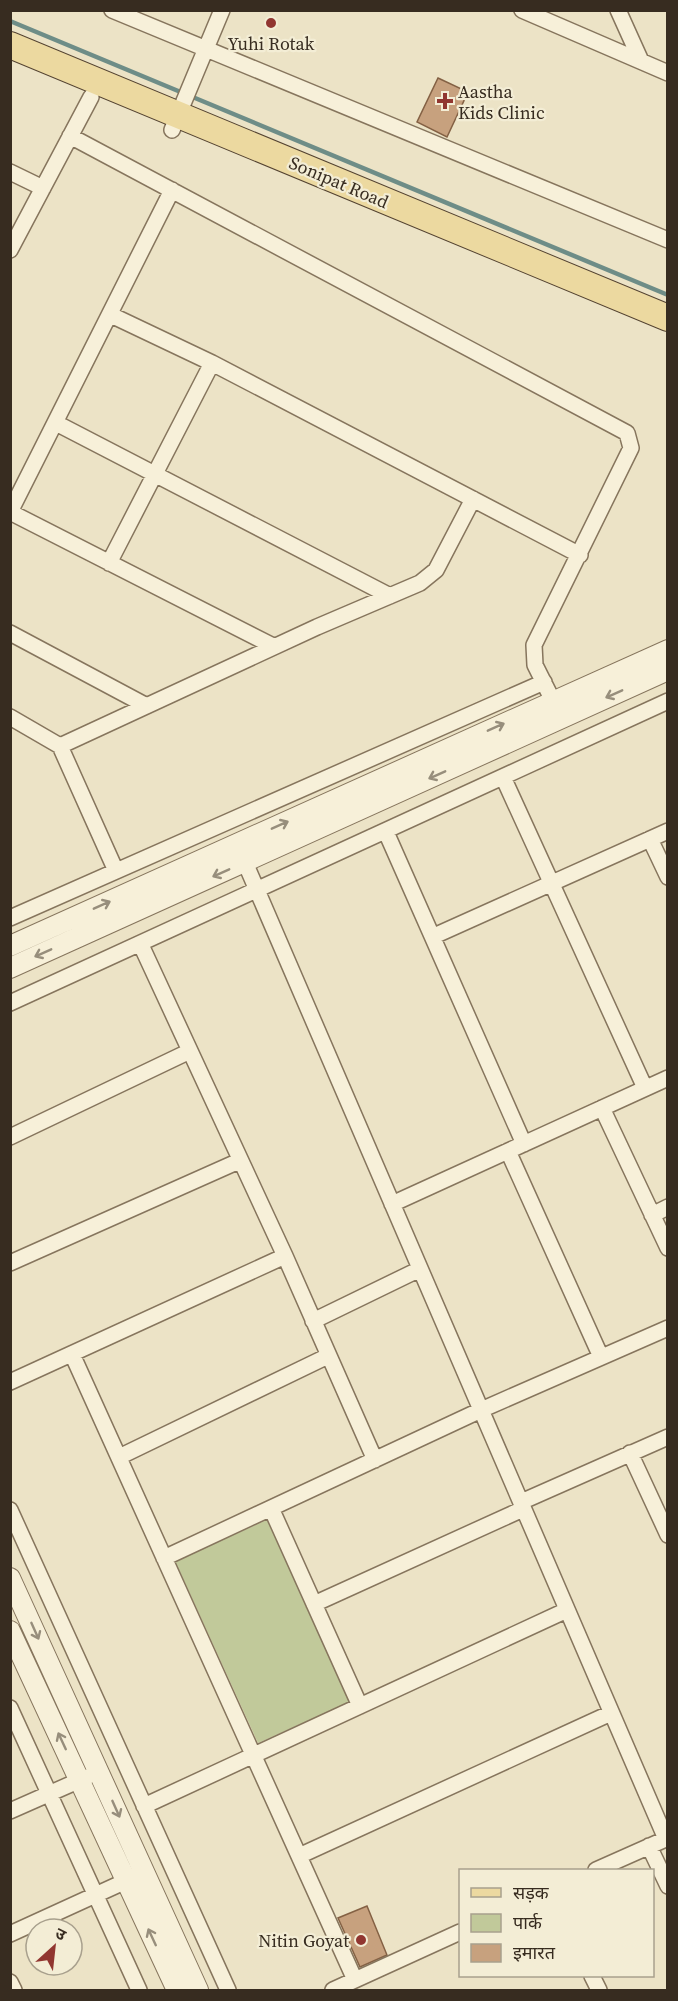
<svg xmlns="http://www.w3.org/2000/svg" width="678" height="2001" font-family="'Source Serif 4','Noto Sans Devanagari',serif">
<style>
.green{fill:#c1c99a}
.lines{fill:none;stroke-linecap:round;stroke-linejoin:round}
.stream{stroke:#6e8d87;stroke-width:4.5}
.building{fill:#c7a17e;stroke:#846144;stroke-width:1.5}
.minor-casing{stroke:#86755d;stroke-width:18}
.tertiary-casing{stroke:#86755d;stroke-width:22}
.primary-casing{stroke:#544331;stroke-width:28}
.minor{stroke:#f7f0d9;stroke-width:15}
.tertiary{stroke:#f7f0d9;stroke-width:20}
.primary{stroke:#ecd9a0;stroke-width:26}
.oneway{stroke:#978e7c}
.poi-dot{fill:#913630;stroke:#f3edd5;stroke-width:2}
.labels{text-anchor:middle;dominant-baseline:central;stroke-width:4.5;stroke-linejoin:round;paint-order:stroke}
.poi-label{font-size:18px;fill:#372c20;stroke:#f3edd5}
.street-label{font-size:18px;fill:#372c20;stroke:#f3edd5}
</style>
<rect width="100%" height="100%" fill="#ece3c6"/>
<path class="green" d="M267,1520l83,182 -92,41 -83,-182z"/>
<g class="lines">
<path class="stream" d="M10,21l658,274"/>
</g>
<path class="building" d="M438,78l30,14 -21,45 -30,-15z
M367,1906l20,49 -27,12 -22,-49z"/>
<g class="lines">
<g class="minor-casing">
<path id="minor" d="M112,10l556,230
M522,10l146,63
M618,10l23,51
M172,130l50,-120
M70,136l557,297 4,15 -97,197 1,20 18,36
M10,172l33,16
M10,250l81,-153
M111,315l101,48 368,192
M56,423l334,173
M10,512l162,-322
M10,512l263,134
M109,563l103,-200
M10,633l135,72
M10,717l50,29 56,125
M60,746l257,-119 103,-44 16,-13 37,-71
M503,777l142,311
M386,832l138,312
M650,839l18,38
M241,853l425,986
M10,918l534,-236
M434,936l234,-105
M141,945l144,311 90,204
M10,1003l658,-302
M602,1108l66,140
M10,1137l180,-86
M508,1151l93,206
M392,1204l276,-126
M652,1215l16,-8
M10,1263l229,-102
M313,1321l107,-52
M72,1354l283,626
M10,1382l275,-126
M630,1453l38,82
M119,1457l209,-101
M521,1502l147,-65
M271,1508l89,198
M10,1510l218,480
M164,1558l317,-148 187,-82
M314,1604l209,-95
M10,1708l129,282
M144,1806l423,-196
M10,1811l77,-34
M649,1846l19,40
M299,1856l312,-143
M596,1870l72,-32
M10,1934l116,-53
M592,1976l7,14
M10,1982l4,8
M333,1990l127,-58"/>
</g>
<g class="tertiary-casing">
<path id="tertiary" d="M10,946l658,-296
M10,968l658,-298
M10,1578l188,412
M10,1631l167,359"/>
</g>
<g class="primary-casing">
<path id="primary" d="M10,45l658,273"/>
</g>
<use href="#minor" class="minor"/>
<use href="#tertiary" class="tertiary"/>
<use href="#primary" class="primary"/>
</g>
<defs><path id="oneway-shaft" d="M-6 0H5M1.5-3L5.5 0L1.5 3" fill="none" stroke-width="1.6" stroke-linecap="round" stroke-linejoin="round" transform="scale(1.5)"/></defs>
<g class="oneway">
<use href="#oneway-shaft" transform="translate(614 694) rotate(156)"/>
<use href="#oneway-shaft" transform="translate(496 727) rotate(-24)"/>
<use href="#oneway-shaft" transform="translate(437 775) rotate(156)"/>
<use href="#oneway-shaft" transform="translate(280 825) rotate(-24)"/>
<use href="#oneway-shaft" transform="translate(221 873) rotate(156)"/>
<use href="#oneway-shaft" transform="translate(102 905) rotate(-24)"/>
<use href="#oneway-shaft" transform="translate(43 953) rotate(156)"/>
<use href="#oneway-shaft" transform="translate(35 1631) rotate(66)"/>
<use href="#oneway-shaft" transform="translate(62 1741) rotate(-115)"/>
<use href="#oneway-shaft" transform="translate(116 1809) rotate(66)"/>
<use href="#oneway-shaft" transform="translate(152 1937) rotate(-115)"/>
</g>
<g class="poi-dot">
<circle cx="271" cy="23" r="6"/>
<path d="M442 92h6v6h6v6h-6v6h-6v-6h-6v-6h6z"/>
<circle cx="361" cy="1940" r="6"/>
</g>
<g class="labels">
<g class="poi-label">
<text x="271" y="43">Yuhi Rotak</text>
<text x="458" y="91" text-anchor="start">Aastha<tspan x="458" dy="21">Kids Clinic</tspan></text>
<text x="349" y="1940" text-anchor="end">Nitin Goyat</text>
</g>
<g class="street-label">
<text transform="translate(339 182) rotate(23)">Sonipat Road</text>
</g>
</g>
<rect width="678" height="2001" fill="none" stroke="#372c20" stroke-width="24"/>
<rect x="459" y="1869" width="195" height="108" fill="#f3edd5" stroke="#a8a08d" stroke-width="1.5"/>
<rect x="471" y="1888" width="30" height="9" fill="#ecd9a0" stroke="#a8a08d" stroke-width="1.5"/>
<text x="513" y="1899" font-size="18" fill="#372c20">सड़क</text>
<rect x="471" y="1914" width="30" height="18" fill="#c1c99a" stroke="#a8a08d" stroke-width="1.5"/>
<text x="513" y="1929" font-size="18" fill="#372c20">पार्क</text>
<rect x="471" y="1944" width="30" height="18" fill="#c7a17e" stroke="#a8a08d" stroke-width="1.5"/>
<text x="513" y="1959" font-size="18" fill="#372c20">इमारत</text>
<g transform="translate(54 1947) rotate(27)"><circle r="28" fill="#f3edd5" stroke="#a8a08d" stroke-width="1.5"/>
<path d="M0-4.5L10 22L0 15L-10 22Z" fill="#913630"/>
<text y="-9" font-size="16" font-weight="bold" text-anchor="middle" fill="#372c20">उ</text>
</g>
</svg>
